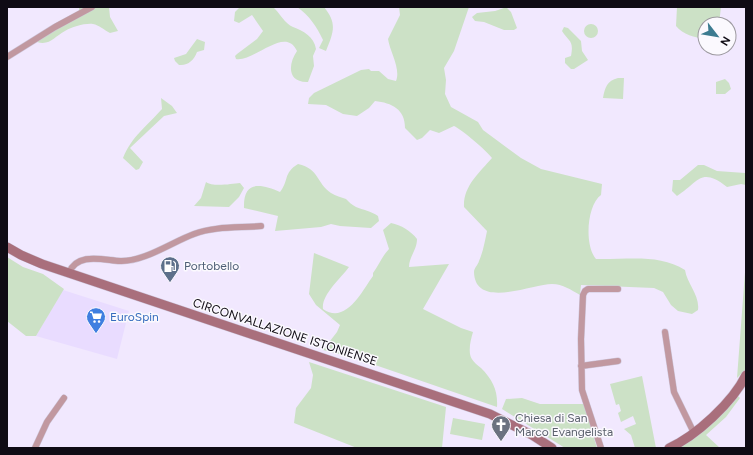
<svg xmlns="http://www.w3.org/2000/svg" width="753" height="455" font-family="Figtree,sans-serif">
<style>
.built{fill:#e9dcff}
.green{fill:#cce1c6}
.lines{fill:none;stroke-linecap:round;stroke-linejoin:round}
.street-casing{stroke:#cdc5d9;stroke-width:7}
.secondary-casing{stroke:#cdc5d9;stroke-width:10}
.street{stroke:#c198a0;stroke-width:6}
.secondary{stroke:#a96f7c;stroke-width:9}
.labels{text-anchor:middle;dominant-baseline:central;stroke-width:3;stroke-linejoin:round;paint-order:stroke}
.service-label{font-size:12px;fill:#4e5e75;stroke:#fbf9fe;text-anchor:start}
.shop-label{font-size:12px;fill:#366cbe;stroke:#fbf9fe;text-anchor:start}
.street-label{font-size:12px;fill:#0f0b14;stroke:#fbf9fe}
.worship-label{font-size:12px;fill:#5b616d;stroke:#fbf9fe;text-anchor:start}
</style>
<rect width="100%" height="100%" fill="#f1e8fe"/>
<path class="built" d="M63,290l66,21 -12,48 -81,-23z"/>
<path class="green" d="M79,7h30l1,10 8,14 -8,2c-6,-3 -11,-8 -17,-9 -8,-1 -21,3 -28,7 -10,5 -15,15 -28,11l42,-31z
M238,7h35c6,5 12,17 20,20 10,4 21,9 23,22l-3,7 1,10 -6,16c-21,1 -20,-18 -11,-31 -12,-26 -42,11 -61,8l-1,-3 2,-2 20,-15 6,-8 -11,-16 -13,8 -5,-2 1,-9 4,-4z
M297,7h27c14,17 9,26 2,44l-7,-3 4,-8c-6,-13 -14,-25 -26,-33z
M399,7h70l-15,44 -10,17 2,12 -1,14 6,13 27,15 5,8 38,28 20,11 61,15 -1,11c-14,10 -17,50 -5,64 29,1 63,-6 89,11 2,14 15,25 13,40l-6,4 -14,-3 -7,-6 -8,-13 -9,-4 -73,-3 -1,10c-9,-5 -17,-11 -28,-11 -20,0 -77,26 -78,-12 0,-4 4,-7 5,-11 4,-9 6,-20 8,-30l-23,-24c-1,-21 16,-35 28,-49 -5,-7 -31,-29 -38,-32l-15,7 -9,-3 -8,8 -5,2 -12,-12c0,-19 -13,-25 -30,-27l-6,7 -12,8 -14,-2 -17,-9 -18,-1 1,-6 5,-5 47,-23 8,-1 2,2h8l9,8 8,2c5,-12 -6,-29 -8,-42l12,-24z
M677,7h44l-2,17h-14v15c-10,-2 -22,-4 -29,-13z
M504,8h3l4,4 6,16 -3,2h-10l-20,-8 -9,-1 -3,-4 5,-4 18,-2z
M584 31a7 7 0 1 1 14 0a7 7 0 1 1-14 0Z
M564,27l4,1 13,13 1,10 6,9 -14,9h-3l-6,-6v-5l6,-2c3,-16 -2,-14 -9,-25z
M197,39l8,3 -1,8 -7,2c-3,8 -9,14 -18,13l-4,-4 -1,-3 12,-4z
M618,78h6l-1,21 -20,-1c2,-11 4,-17 15,-20z
M725,79l4,4 2,6 -6,5h-9v-12z
M161,98l11,8 5,7 -13,3 -34,32 13,14 -4,7 -3,1 -13,-12c9,-22 24,-32 39,-49z
M298,164c22,5 18,19 33,29 5,3 10,4 15,6 3,3 6,6 10,8 7,3 15,4 22,9l1,5 -8,7 -31,-2 -9,-2 -10,3 -46,4 3,-15 -34,-8c-1,-28 17,-24 36,-16 9,-11 3,-19 18,-28z
M698,165h6l13,6 28,2 1,-2v14l-5,-1 -14,3c-27,-21 -29,-4 -50,9l-5,-5 1,-11h7z
M206,182c6,5 25,2 34,1l4,5 -5,9 -10,10 -35,-1 7,-8z
M391,223c10,2 20,8 26,16 0,11 -8,18 -8,28l40,-3 -26,45 38,19 12,4c-2,7 -4,14 -3,22 1,6 6,10 11,14 12,12 17,23 16,39l-145,-50 -29,-7 14,-18 3,-7 -24,-20 -7,-11 5,-41 35,14c-8,11 -28,28 -26,42 23,16 39,-18 50,-33v-3c6,-8 9,-17 16,-24l-6,-19z
M7,257l16,10 20,7 21,15 -28,47h-10l-19,-15z
M746,259v110l-9,9z
M309,362l137,45 -4,41h-85l-63,-25 2,-15 15,-20 2,-13z
M642,376l14,72h-21l-4,-13 -7,-6 12,-5 -3,-8 -12,6 -3,-9 3,-2 -2,-7 -3,1 -6,-21z
M737,395l3,3 -14,19 -20,18 14,13h-42z
M522,398l18,6h44l13,44h-32l-63,-39 4,-10z
M453,418l32,6 -3,16 -32,-6z"/>
<g class="lines">
<g class="street-casing">
<path id="street" d="M7,57l48,-30 37,-20
M69,273c8,-21 34,-13 51,-12 24,1 52,-19 74,-27 21,-8 46,-6 67,-8
M665,332l9,60 20,41
M581,366l37,-5
M35,448l12,-26 17,-24
M601,448l-19,-58 -1,-51 2,-44 2,-4 3,-2h30"/>
</g>
<g class="secondary-casing">
<path id="secondary" d="M7,247l14,8 21,9 448,150 42,21 20,13
M669,448c27,-12 64,-46 77,-73"/>
</g>
<use href="#street" class="street"/>
<use href="#secondary" class="secondary"/>
</g>
<defs>
<g id="fuel-pin" transform="scale(1)"><path d="M0 17L-7.5 6A9.5 9.5 0 1 1 7.5 6Z" fill="#5c6f8a" stroke="#fbf9fe"/><path d="M-5.5-6h7V0h2V4h1.3V-2.5L3-4.5l.8-.8L6-3V5H2.5V1h-1V6h-7ZM-4.2-4.7v3.2H.2V-4.7Z" fill="#fff"/></g>
<g id="supermarket-pin" transform="scale(1)"><path d="M0 17L-7.5 6A9.5 9.5 0 1 1 7.5 6Z" fill="#3f7fe0" stroke="#fbf9fe"/><path d="M-6-5.5h2.5l.6 2H6L4.5 2H-2.5L-4.4-4H-6ZM-1.5 3.2a1.3 1.3 0 1 0 .1 0ZM3 3.2a1.3 1.3 0 1 0 .1 0Z" fill="#fff"/></g>
<g id="church-pin" transform="scale(1)"><path d="M0 17L-7.5 6A9.5 9.5 0 1 1 7.5 6Z" fill="#6b7280" stroke="#fbf9fe"/><path d="M-1.2-6h2.4v3.5h3.3v2.4h-3.3V6h-2.4V-.1h-3.3v-2.4h3.3Z" fill="#fff"/></g>
</defs>
<g fill-rule="evenodd">
<use href="#fuel-pin" x="170" y="266"/>
<use href="#supermarket-pin" x="96" y="317"/>
<use href="#church-pin" x="501" y="425"/>
</g>
<g class="labels">
<g class="service-label">
<text x="184" y="266">Portobello</text>
</g>
<g class="shop-label">
<text x="110" y="317">EuroSpin</text>
</g>
<g class="street-label">
<text transform="translate(285 332) rotate(18)">CIRCONVALLAZIONE ISTONIENSE</text>
</g>
<g class="worship-label">
<text x="515" y="418">Chiesa di San<tspan x="515" dy="14">Marco Evangelista</tspan></text>
</g>
</g>
<rect width="753" height="455" fill="none" stroke="#0f0b14" stroke-width="16"/>
<g transform="translate(717 36) rotate(121)"><circle r="19" fill="#fbf9fe" stroke="#9d9aa0"/>
<path d="M0-3L7 15L0 10L-7 15Z" fill="#3c7b90"/>
<text y="-6" font-size="11" font-weight="bold" text-anchor="middle" fill="#0f0b14">N</text>
</g>
</svg>
